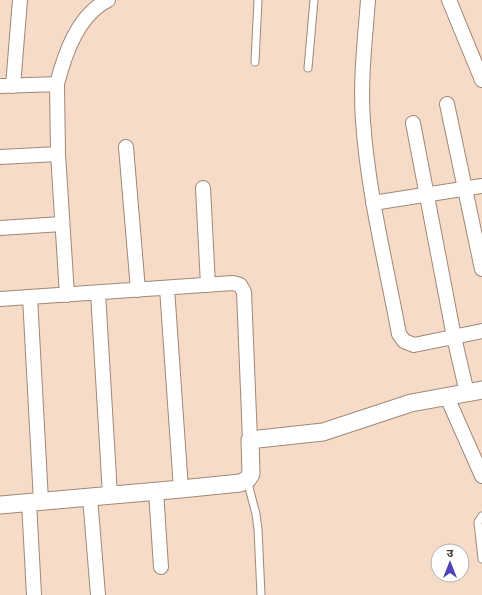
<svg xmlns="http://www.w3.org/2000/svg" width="482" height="595" font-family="Karla,'Noto Sans Devanagari',sans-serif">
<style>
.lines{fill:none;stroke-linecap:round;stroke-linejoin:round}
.service-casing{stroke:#a08876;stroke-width:9}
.minor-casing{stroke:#a08876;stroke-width:16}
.tertiary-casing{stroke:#a08876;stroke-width:19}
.service{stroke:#fff;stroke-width:7}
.minor{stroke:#fff;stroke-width:14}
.tertiary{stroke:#fff;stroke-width:17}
</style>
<rect width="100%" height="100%" fill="#f6dcc8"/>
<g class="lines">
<g class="service-casing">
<path id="service" d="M255,62l3,-62
M308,68l6,-68
M247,480l9,34 2,15 3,66
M482,516l-4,6 4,37"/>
</g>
<g class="minor-casing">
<path id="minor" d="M368,0c-3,40 -8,81 -5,121 5,72 23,143 36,213l5,7 10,4 68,-14
M449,0l33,80
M57,84c8,-31 21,-69 51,-84
M0,86l57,-2 1,70 9,141
M13,86l7,-86
M447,104l35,165
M413,123l41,214 13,56
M126,147l12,143
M0,157l58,-3
M203,188l5,97
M373,203l109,-17
M0,228l62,-4
M167,288l14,201
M98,293l12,202
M30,297l11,204
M0,299l233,-16 7,2 4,7 6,148
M447,397l35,79
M156,491l5,76
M90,497l8,98
M29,502l5,93"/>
</g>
<g class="tertiary-casing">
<path id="tertiary" d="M0,505l181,-16 59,-6 7,-3 4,-6 -1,-34 73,-8 88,-29 71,-13"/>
</g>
<use href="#service" class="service"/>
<use href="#minor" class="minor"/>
<use href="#tertiary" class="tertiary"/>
</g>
<g transform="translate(450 563)"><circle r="19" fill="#ffffff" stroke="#b2aeab"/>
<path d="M0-3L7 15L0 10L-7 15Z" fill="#4e43ba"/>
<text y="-6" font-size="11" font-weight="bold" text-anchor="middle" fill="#3f352d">उ</text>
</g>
</svg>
